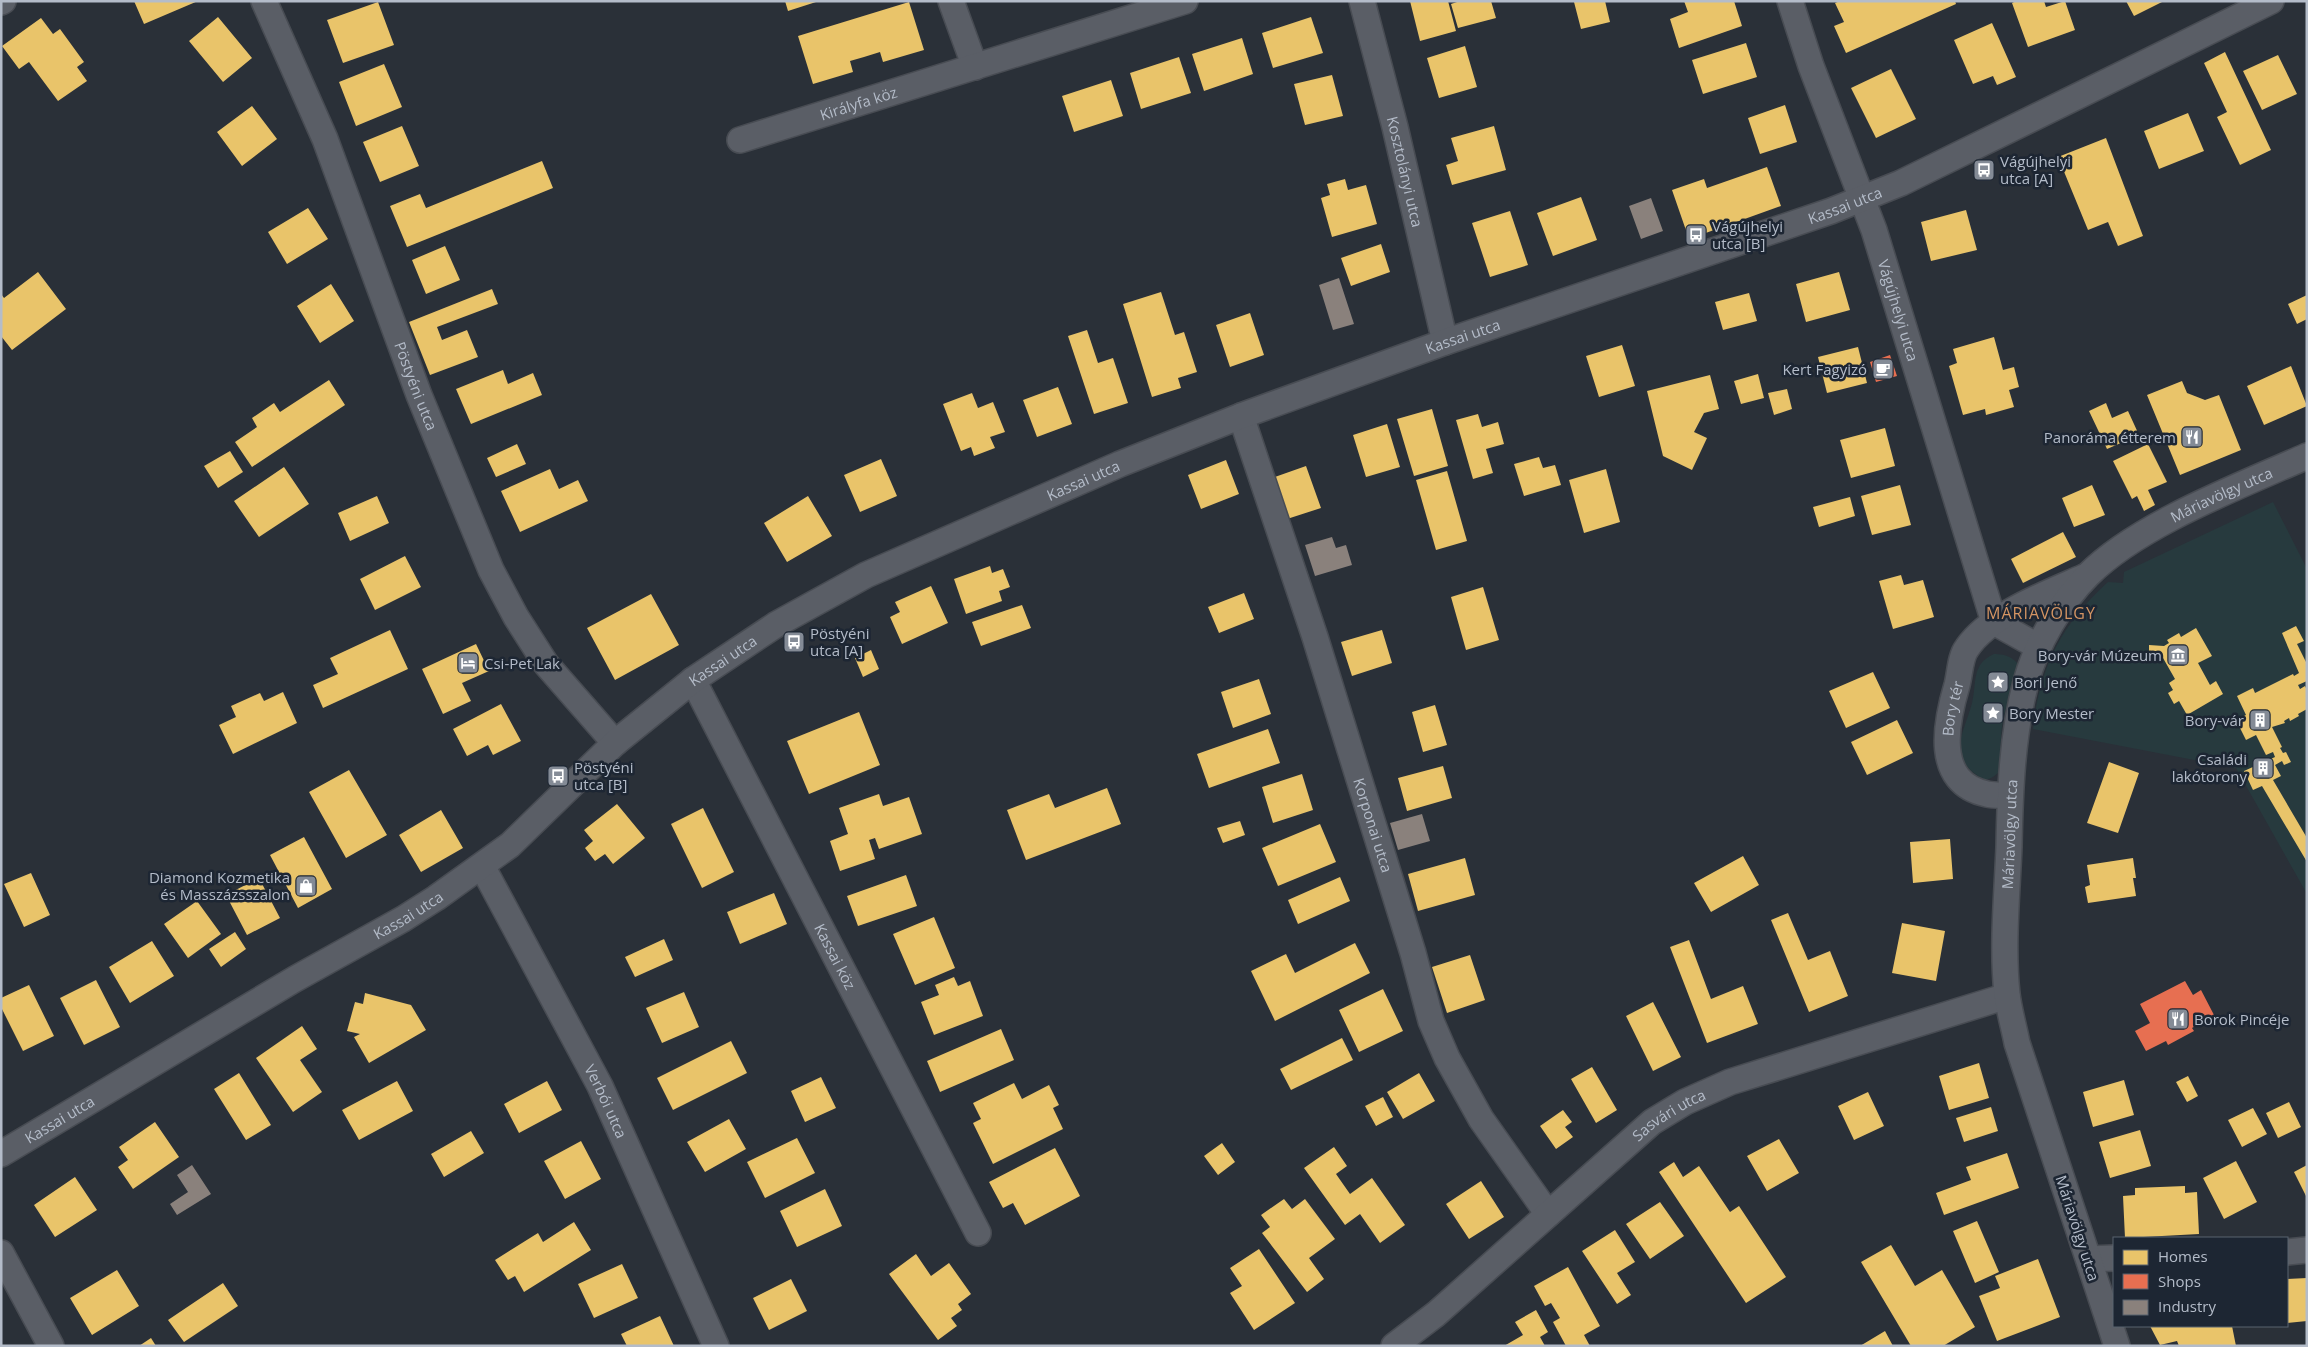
<svg xmlns="http://www.w3.org/2000/svg" width="2308" height="1347" font-family="'Open Sans',sans-serif">
<style>
.green{fill:#273a3e}
.homes{fill:#e9c46a}
.shops{fill:#e76f51}
.industry{fill:#8a817c}
.lines{fill:none;stroke-linecap:round;stroke-linejoin:round}
.street-casing{stroke:#484c53;stroke-width:28}
.street{stroke:#5a5e66;stroke-width:25}
.labels{text-anchor:middle;dominant-baseline:central;stroke-width:5;stroke-linejoin:round;paint-order:stroke}
.street-label{font-size:15px;fill:#b4bcc9;stroke:#1d2633}
.poi-label{font-size:15px;fill:#b4bcc9;stroke:#1d2633;text-anchor:start}
.neighbourhood-label{font-size:16px;letter-spacing:1px;fill:#d59563;stroke:#1d2633}
</style>
<rect width="100%" height="100%" fill="#2a3038"/>
<path class="green" d="M2273,502l34,67v325l-71,-126 -203,-39c7,-63 28,-104 75,-147l15,1 1,-11z
M1994,654c11,0 25,4 26,18 0,13 -11,24 -14,36 -7,21 -4,44 -8,65 -7,6 -12,9 -20,3 -32,-21 -13,-45 -6,-73 5,-20 -1,-39 22,-49z"/>
<path class="homes" d="M134,1h64l-54,23z
M785,1h31v1l-28,9z
M1410,1h38l8,30 -36,10z
M1460,1h31l5,17 -38,10 -7,-24z
M1578,1h27l5,21 -29,7 -7,-27z
M1684,1h50l8,25 -63,22 -9,-29 18,-7z
M1840,1h115l1,3 -110,49 -12,-27 10,-4 -9,-19z
M2016,1h28l2,6 19,-6 10,29 -47,17 -16,-44z
M2126,1h38l-30,15z
M378,2l16,43 -51,18 -16,-43z
M909,2l15,48 -41,12 -3,-10 -16,5 -14,4 3,11 -40,12 -15,-48z
M218,17l34,41 -29,24 -34,-41z
M1311,17l12,36 -50,15 -11,-35z
M41,18l12,16 7,-5 24,33 -7,5 10,14 -29,20 -29,-39 -10,7 -17,-23z
M1992,23l24,54 -19,8 -4,-9 -20,8 -19,-44z
M1242,38l11,36 -49,17 -12,-37z
M1746,43l11,34 -54,17 -11,-34z
M1465,46l12,41 -38,11 -12,-40z
M2225,52l46,98 -31,15 -23,-48 10,-5 -23,-49z
M2278,55l19,39 -35,16 -19,-39z
M1179,57l12,36 -50,16 -11,-36z
M384,64l18,43 -46,19 -17,-44z
M1891,69l25,50 -40,19 -25,-50z
M1332,75l11,41 -38,9 -11,-41z
M1111,80l12,36 -49,16 -12,-36z
M1785,105l12,37 -37,12 -12,-36z
M252,106l25,33 -35,27 -25,-34z
M2188,113l16,38 -45,18 -15,-38z
M402,126l17,40 -39,16 -17,-40z
M1494,126l12,44 -54,15 -6,-20 12,-4 -7,-23z
M2106,138l37,98 -25,10 -10,-24 -20,8 -30,-73z
M542,161l11,27 -146,59 -17,-41 30,-12 6,14z
M1767,167l14,39 -92,33 -17,-49 32,-11 3,9z
M1345,179l3,11 18,-5 11,39 -45,13 -11,-39 9,-3 -3,-11z
M1581,197l16,43 -44,16 -16,-43z
M308,208l20,31 -41,25 -19,-32z
M1966,210l11,40 -46,11 -10,-39z
M1510,211l18,54 -38,12 -18,-54z
M1381,244l9,28 -39,14 -10,-28z
M445,246l15,34 -34,14 -14,-34z
M38,272l28,37 -54,41 -11,-14v-42l3,4z
M1839,272l11,38 -44,12 -10,-38z
M331,284l23,37 -34,22 -23,-37z
M492,289l6,15 -61,23 5,13 25,-10 11,27 -48,18 -21,-53z
M1161,292l14,43 9,-3 13,40 -19,6 3,10 -29,9 -29,-93z
M1749,293l8,28 -34,9 -8,-28z
M2307,295v24l-10,5 -9,-20z
M1250,313l14,42 -34,12 -14,-42z
M1087,330l11,33 15,-5 15,45 -34,11 -26,-78z
M1994,337l9,33 11,-3 5,20 -10,3 5,17 -28,8 -1,-6 -22,6 -14,-49 8,-3 -4,-14z
M1622,345l13,41 -36,11 -13,-41z
M1858,347l9,36 -40,10 -9,-36z
M2291,366l16,40 -43,19 -17,-39z
M503,370l5,14 25,-11 9,22 -71,29 -15,-35z
M1758,374l6,24 -23,6 -7,-23z
M1710,375l9,34 -15,4 -10,19 13,6 -15,32 -29,-14 -16,-65z
M329,380l16,25 -93,62 -17,-25 22,-15 -5,-9 22,-15 6,9z
M2182,381l5,12 18,7 14,-5 22,55 -61,25 -33,-80z
M1058,387l14,37 -35,13 -14,-37z
M1787,389l5,20 -18,6 -6,-22z
M972,393l6,15 15,-6 12,30 -15,5 5,11 -21,8 -3,-9 -10,4 -18,-47z
M2106,403l6,15 16,-7 11,24 -32,14 -18,-38z
M1432,409l16,57 -34,10 -17,-57z
M1478,414l4,13 16,-5 6,22 -18,5 7,24 -20,6 -17,-59z
M1387,424l13,43 -34,10 -13,-42z
M1885,428l10,38 -44,12 -11,-38z
M517,444l9,20 -30,13 -9,-19z
M2148,444l19,38 -19,8 7,15 -11,6 -7,-15 -5,3 -19,-38z
M230,451l13,21 -25,16 -14,-22z
M1539,457l4,11 12,-3 6,20 -37,11 -10,-32z
M881,459l16,37 -37,16 -16,-37z
M1226,460l13,34 -38,15 -13,-34z
M1306,466l15,42 -34,11 -15,-41z
M284,467l25,37 -50,33 -25,-36z
M550,469l9,20 19,-9 10,21 -68,31 -19,-41z
M1606,469l14,53 -36,11 -15,-53z
M1447,471l20,70 -31,9 -20,-70z
M1900,485l11,40 -39,10 -11,-39z
M2092,485l13,30 -31,12 -12,-29z
M377,496l12,27 -39,18 -12,-28z
M808,496l24,40 -45,26 -23,-39z
M1850,497l5,19 -36,11 -6,-20z
M2063,532l13,25 -53,26 -12,-24z
M405,556l16,31 -46,23 -15,-31z
M990,566l2,7 11,-4 7,18 -11,4 3,10 -36,13 -12,-35z
M1901,575l3,10 19,-5 11,37 -41,12 -14,-48z
M931,586l17,37 -46,21 -12,-27 10,-5 -5,-10z
M1483,587l16,53 -33,10 -15,-53z
M1244,593l10,26 -35,14 -11,-26z
M651,594l28,51 -64,35 -28,-52z
M1022,605l9,23 -50,18 -9,-24z
M2296,626l8,15 -7,3 10,20v17l-9,4 2,4 5,-3 2,4v19l-9,5 1,2 -9,5 -1,-3 -5,3 1,2 -13,4 10,20 -2,1 3,5 3,-1 5,10 -7,3 -2,-4 -7,4 6,11 -8,4 34,58v24l-45,-76 -9,4 -9,-19 31,-14 -2,-5 -7,3 -10,-20 -10,5 -10,-20 10,-5 -9,-19 16,-8 2,5 38,-19 1,2 5,-3 -17,-40z
M2196,628l16,28 -14,7 12,22 6,-4 7,13 -36,21 -8,-14 -5,3 -6,-11 5,-3 -4,-7 6,-4 -12,-21h-14v-13l15,1 5,-3 -2,-3 12,-7 2,4z
M390,630l18,39 -85,39 -10,-23 25,-11 -8,-16z
M1382,630l10,33 -40,13 -11,-34z
M476,644l13,27 -27,12 9,18 -28,13 -21,-45z
M871,650l8,19 -16,8 -8,-19z
M1873,672l17,36 -44,20 -17,-37z
M1259,679l12,35 -38,14 -12,-36z
M283,692l14,31 -64,31 -14,-29 17,-8 -5,-11 29,-13 4,8z
M501,704l20,37 -28,14 -5,-10 -21,11 -14,-27z
M1435,705l12,40 -24,7 -11,-40z
M859,712l21,53 -71,29 -22,-53z
M1897,720l16,33 -46,22 -16,-33z
M1268,729l12,34 -71,25 -12,-34z
M2109,762l30,11 -21,60 -31,-10z
M1443,766l9,32 -45,13 -9,-33z
M349,770l38,65 -41,23 -37,-66z
M1302,774l11,36 -40,13 -11,-36z
M1107,788l14,36 -95,36 -19,-50 42,-16 6,14z
M879,794l4,12 26,-9 13,37 -43,15 -4,-11 -6,2 6,19 -35,12 -10,-30 18,-7 -9,-26z
M617,804l28,34 -32,26 -8,-10 -10,7 -10,-13 8,-7 -9,-11z
M703,808l31,64 -32,16 -31,-64z
M441,810l22,38 -42,24 -22,-37z
M1240,821l5,14 -22,8 -6,-15z
M1320,824l16,38 -58,24 -16,-38z
M304,837l28,52 -34,19 -28,-53z
M1950,839l3,40 -40,4 -3,-41z
M1743,856l16,29 -48,27 -17,-29z
M1465,858l10,37 -57,16 -10,-37z
M2133,858l3,20h-3l3,18 -48,7 -3,-16 5,-2 -3,-20z
M31,873l19,42 -26,12 -20,-43z
M906,875l11,31 -59,20 -11,-30z
M1340,877l10,24 -52,23 -10,-24z
M259,878l21,40 -33,17 -21,-40z
M774,893l13,31 -47,20 -13,-32z
M197,901l24,33 -33,24 -24,-34z
M1788,913l20,47 22,-9 18,45 -39,16 -38,-92z
M934,917l21,51 -40,17 -22,-51z
M1902,923l43,8 -9,50 -44,-8z
M235,932l11,17 -25,18 -12,-18z
M664,939l9,21 -38,17 -10,-20z
M1689,940l22,59 32,-13 15,38 -51,19 -37,-96z
M152,941l22,35 -44,27 -21,-36z
M1355,943l15,30 -95,48 -24,-50 35,-17 9,19z
M1470,955l15,45 -38,13 -15,-46z
M954,977l4,9 12,-5 13,35 -49,19 -13,-33 18,-7 -4,-10z
M96,980l24,47 -36,18 -24,-47z
M29,985l25,51 -31,15 -22,-44v-9z
M1383,989l20,42 -44,21 -20,-42z
M684,992l15,35 -37,16 -16,-35z
M365,993l46,12 15,25 -57,33 -15,-26 6,-3 -13,-3 8,-29 8,2z
M1653,1002l28,55 -28,14 -27,-55z
M302,1026l15,23 -17,11 22,32 -29,20 -37,-54z
M1001,1029l13,31 -74,32 -13,-31z
M1342,1038l11,22 -62,30 -11,-21z
M731,1041l16,32 -74,37 -16,-32z
M1979,1063l10,35 -40,12 -10,-34z
M1592,1067l25,43 -21,13 -25,-44z
M239,1073l32,52 -25,15 -32,-51z
M1419,1073l16,28 -32,18 -16,-27z
M2188,1076l10,20 -11,6 -11,-20z
M821,1077l15,31 -31,14 -14,-31z
M2124,1080l10,35 -41,12 -10,-35z
M397,1081l16,30 -54,29 -17,-30z
M547,1081l15,29 -43,23 -15,-29z
M1014,1083l8,16 27,-14 10,20 -6,3 10,21 -70,35 -20,-41 8,-4 -8,-16z
M1868,1092l16,34 -30,14 -16,-34z
M1383,1097l10,20 -17,9 -11,-20z
M2289,1102l12,25 -23,11 -12,-25z
M1991,1107l7,24 -34,11 -8,-24z
M2253,1108l14,26 -25,13 -14,-27z
M1563,1110l9,12 -7,5 8,10 -17,12 -16,-23z
M729,1119l17,30 -41,23 -18,-30z
M155,1122l24,35 -46,32 -15,-22 10,-7 -9,-13z
M2140,1130l11,36 -41,12 -11,-36z
M471,1131l13,22 -40,24 -13,-23z
M797,1138l18,35 -50,25 -18,-36z
M1779,1139l20,34 -32,18 -20,-35z
M581,1141l20,38 -36,20 -21,-38z
M1222,1143l13,19 -17,13 -14,-19z
M1334,1147l13,19 -11,8 14,20 22,-16 33,47 -25,18 -20,-29 -15,11 -41,-57z
M1055,1148l25,48 -55,29 -12,-22 -10,5 -14,-26z
M2007,1153l12,35 -75,27 -8,-22 35,-13 -5,-13z
M2236,1161l21,41 -33,17 -21,-41z
M1674,1162l9,15 16,-11 31,46 9,-6 47,71 -40,26 -87,-131z
M2307,1165v33l-13,-26z
M75,1177l22,33 -42,27 -21,-32z
M1481,1181l23,36 -35,22 -23,-35z
M2185,1186v7l12,-1 2,42 -74,4 -2,-42 12,-1v-7z
M825,1189l17,37 -45,21 -17,-36z
M1284,1199l8,10 13,-10 30,40 -26,19 15,21 -17,13 -45,-59 8,-6 -9,-12z
M1660,1202l24,34 -34,23 -24,-35z
M1977,1221l22,51 -24,11 -22,-52z
M574,1222l17,28 -67,42 -9,-16 -7,4 -13,-20 43,-27 5,9z
M1615,1230l20,32 -18,11 14,22 -14,9 -35,-53z
M1891,1245l24,41 27,-16 33,57 -32,19h-32l-50,-84z
M1259,1249l36,54 -41,27 -24,-37 12,-7 -12,-18z
M916,1254l15,22 18,-13 22,31 -13,10 4,6 -11,8 6,8 -19,14 -49,-66z
M2038,1259l22,58 -63,24 -18,-45 21,-8 -5,-12z
M622,1264l16,34 -44,20 -16,-34z
M1568,1267l32,59 -16,9 6,11h-24l-13,-24 7,-4 -9,-15 -6,3 -11,-20z
M117,1270l22,36 -47,29 -22,-37z
M2307,1278v43l-20,2v-44z
M791,1279l16,32 -38,19 -16,-32z
M223,1283l15,23 -54,36 -16,-22z
M1536,1310l12,22 -8,5 5,9h-41l19,-11 -8,-13z
M660,1316l14,30h-47l-6,-12z
M2150,1326h82l4,20h-57l-2,-5 -17,4z
M1885,1331l8,15h-33z
M151,1338l5,8h-17z"/>
<path class="shops" d="M1890,355l7,21 -21,6 -6,-20z
M2185,981l8,14 8,-5 13,25 -22,13 2,3 -26,14 -2,-4 -20,10 -11,-20 15,-8 -10,-19z"/>
<path class="industry" d="M1651,198l12,33 -22,8 -12,-33z
M1339,278l15,46 -21,6 -14,-45z
M1332,537l4,11 10,-3 6,20 -37,11 -10,-31z
M1422,814l8,27 -32,9 -8,-27z
M192,1165l19,29 -34,21 -7,-11 18,-12 -11,-17z"/>
<g class="lines">
<g class="street-casing">
<g id="street">
<path id="s1" d="M264,1l61,138 94,256 72,175 25,47 30,47 69,79"/>
<path d="M951,1l24,66"/>
<path id="s2" d="M1362,1l33,126 50,215"/>
<path id="s3" d="M1790,1l21,65 63,164 120,392"/>
<path d="M1,2l2,-1"/>
<path id="s4" d="M740,140l445,-139"/>
<path id="s5" d="M1241,416l74,221 98,316 18,68 16,37 34,61 67,95"/>
<path d="M1994,622l45,25"/>
<path id="s6" d="M693,680l285,553"/>
<path id="s7" d="M2010,795c-7,0 -15,1 -23,-1 -54,-11 -41,-72 -30,-109 3,-11 3,-28 10,-37 22,-33 81,-55 117,-71"/>
<path id="s8" d="M482,866l118,220 116,260"/>
<path id="s9" d="M1,1154l294,-175 108,-60 33,-21 74,-53 105,-102 78,-63 84,-56 89,-49 254,-111 121,-48 204,-74 386,-131 70,-28 370,-182"/>
<path d="M2287,1252l20,-2"/>
<path d="M1,1253l50,93"/>
<path d="M2089,1259l25,-1"/>
<path id="s10" d="M1394,1346l42,-32 216,-192 33,-20 45,-20 277,-86"/>
<path id="s11" d="M2117,1346l-100,-303c-3,-16 -8,-32 -10,-49 -5,-48 0,-98 2,-147 1,-55 3,-112 17,-165 10,-38 35,-80 62,-107 51,-51 152,-89 219,-119"/>
</g>
</g>
<use href="#street" class="street"/>
</g>
<defs>
<g id="bus-square" transform="scale(1.125)"><rect x="-9" y="-9" width="18" height="18" rx="4" fill="#848b96" stroke="#1d2633"/><path d="M-5-6H5V4H4V6H2V4H-2V6H-4V4H-5ZM-3.5-4V0h7V-4ZM-3.5 1.2v1.5H-2V1.2ZM2 1.2v1.5H3.5V1.2Z" fill="#fff"/></g>
<g id="cafe-square" transform="scale(1.125)"><rect x="-9" y="-9" width="18" height="18" rx="4" fill="#848b96" stroke="#1d2633"/><path d="M-5.5-4.5H6V0H3Q3 3.5 0 3.5H-2.5Q-5.5 3.5-5.5 0ZM3-3.2v2h1.7v-2ZM-6 4.5H4V6H-6Z" fill="#fff"/></g>
<g id="restaurant-square" transform="scale(1.125)"><rect x="-9" y="-9" width="18" height="18" rx="4" fill="#848b96" stroke="#1d2633"/><path d="M-5-6h1v4h1v-4h1v4h1v-4h1v5L-1.5 .5V6h-2V.5L-5-1ZM5-6V6H3V1.5H1.5Q1.5-4 5-6Z" fill="#fff"/></g>
<g id="museum-square" transform="scale(1.125)"><rect x="-9" y="-9" width="18" height="18" rx="4" fill="#848b96" stroke="#1d2633"/><path d="M0-6L6-3V-2H-6V-3ZM-5-1h2V3h-2ZM-1-1h2V3h-2ZM3-1h2V3H3ZM-6 4H6V6H-6Z" fill="#fff"/></g>
<g id="hotel-square" transform="scale(1.125)"><rect x="-9" y="-9" width="18" height="18" rx="4" fill="#848b96" stroke="#1d2633"/><path d="M-6-4.5h1.5V1H6V5H4.5V3h-9V5H-6ZM-4 0a1.8 1.8 0 1 1 3.6 0ZM.5 0V-2.5h3Q6-2.5 6 0Z" fill="#fff"/></g>
<g id="sight-square" transform="scale(1.125)"><rect x="-9" y="-9" width="18" height="18" rx="4" fill="#848b96" stroke="#1d2633"/><path d="M0-6L1.8-2.2L6-1.7L2.9 1.2L3.7 5.4L0 3.3L-3.7 5.4L-2.9 1.2L-6-1.7L-1.8-2.2Z" fill="#fff"/></g>
<g id="building-square" transform="scale(1.125)"><rect x="-9" y="-9" width="18" height="18" rx="4" fill="#848b96" stroke="#1d2633"/><path d="M-4-6H4V6H1V3H-1V6H-4ZM-2.5-4.3h1.7v1.8h-1.7ZM.8-4.3h1.7v1.8H.8ZM-2.5-1h1.7V.8h-1.7ZM.8-1h1.7V.8H.8Z" fill="#fff"/></g>
<g id="shop-square" transform="scale(1.125)"><rect x="-9" y="-9" width="18" height="18" rx="4" fill="#848b96" stroke="#1d2633"/><path d="M-5-2.5h2.3a2.7 3.5 0 0 1 5.4 0H5L5.5 6h-11ZM-1.5-2.5h3a1.5 2.3 0 0 0-3 0Z" fill="#fff"/></g>
</defs>
<g fill-rule="evenodd">
<use href="#bus-square" x="1984" y="170"/>
<use href="#bus-square" x="1696" y="235"/>
<use href="#cafe-square" x="1883" y="369"/>
<use href="#restaurant-square" x="2192" y="437"/>
<use href="#bus-square" x="794" y="642"/>
<use href="#museum-square" x="2178" y="655"/>
<use href="#hotel-square" x="468" y="663"/>
<use href="#sight-square" x="1998" y="682"/>
<use href="#sight-square" x="1993" y="713"/>
<use href="#building-square" x="2260" y="720"/>
<use href="#building-square" x="2263" y="768"/>
<use href="#bus-square" x="558" y="776"/>
<use href="#shop-square" x="306" y="886"/>
<use href="#restaurant-square" x="2178" y="1019"/>
</g>
<g class="labels">
<g class="street-label">
<text stroke="none"><textPath href="#s4" startOffset="124">Királyfa köz</textPath></text>
<text stroke="none"><textPath href="#s2" startOffset="176">Kosztolányi utca</textPath></text>
<text stroke="none"><textPath href="#s9" startOffset="2092">Kassai utca</textPath></text>
<text stroke="none"><textPath href="#s3" startOffset="328">Vágújhelyi utca</textPath></text>
<text stroke="none"><textPath href="#s9" startOffset="1688">Kassai utca</textPath></text>
<text stroke="none"><textPath href="#s1" startOffset="414">Pöstyéni utca</textPath></text>
<text stroke="none"><textPath href="#s9" startOffset="1282">Kassai utca</textPath></text>
<text stroke="none"><textPath href="#s11" startOffset="964">Máriavölgy utca</textPath></text>
<text stroke="none"><textPath href="#s9" startOffset="878">Kassai utca</textPath></text>
<text stroke="none"><textPath href="#s7" startOffset="129">Bory tér</textPath></text>
<text stroke="none"><textPath href="#s5" startOffset="430">Korponai utca</textPath></text>
<text stroke="none"><textPath href="#s11" startOffset="529">Máriavölgy utca</textPath></text>
<text stroke="none"><textPath href="#s9" startOffset="472">Kassai utca</textPath></text>
<text stroke="none"><textPath href="#s6" startOffset="311">Kassai köz</textPath></text>
<text stroke="none"><textPath href="#s8" startOffset="266">Verbói utca</textPath></text>
<text stroke="none"><textPath href="#s10" startOffset="360">Sasvári utca</textPath></text>
<text stroke="none"><textPath href="#s9" startOffset="68">Kassai utca</textPath></text>
<text transform="translate(2078 1228) rotate(72)">Máriavölgy utca</text>
</g>
<g class="poi-label">
<text x="2000" y="161">Vágújhelyi<tspan x="2000" dy="17">utca [A]</tspan></text>
<text x="1712" y="226">Vágújhelyi<tspan x="1712" dy="17">utca [B]</tspan></text>
<text x="1867" y="369" text-anchor="end">Kert Fagyizó</text>
<text x="2176" y="437" text-anchor="end">Panoráma étterem</text>
<text x="810" y="633">Pöstyéni<tspan x="810" dy="17">utca [A]</tspan></text>
<text x="2162" y="655" text-anchor="end">Bory-vár Múzeum</text>
<text x="484" y="663">Csi-Pet Lak</text>
<text x="2014" y="682">Bori Jenő</text>
<text x="2009" y="713">Bory Mester</text>
<text x="2244" y="720" text-anchor="end">Bory-vár</text>
<text x="2247" y="759" text-anchor="end">Családi<tspan x="2247" dy="17">lakótorony</tspan></text>
<text x="574" y="767">Pöstyéni<tspan x="574" dy="17">utca [B]</tspan></text>
<text x="290" y="877" text-anchor="end">Diamond Kozmetika<tspan x="290" dy="17">és Masszázsszalon</tspan></text>
<text x="2194" y="1019">Borok Pincéje</text>
</g>
<g class="neighbourhood-label">
<text x="2041" y="613">MÁRIAVÖLGY</text>
</g>
</g>
<rect width="2308" height="1347" fill="none" stroke="#b4bcc9" stroke-width="5"/>
<rect x="2113" y="1237" width="175" height="90" fill="#1d2633" stroke="#59626f"/>
<rect x="2123" y="1250" width="25" height="15" fill="#e9c46a" stroke="#59626f"/>
<text x="2158" y="1262" font-size="15" fill="#b4bcc9">Homes</text>
<rect x="2123" y="1274" width="25" height="15" fill="#e76f51" stroke="#59626f"/>
<text x="2158" y="1287" font-size="15" fill="#b4bcc9">Shops</text>
<rect x="2123" y="1300" width="25" height="15" fill="#8a817c" stroke="#59626f"/>
<text x="2158" y="1312" font-size="15" fill="#b4bcc9">Industry</text>
</svg>
